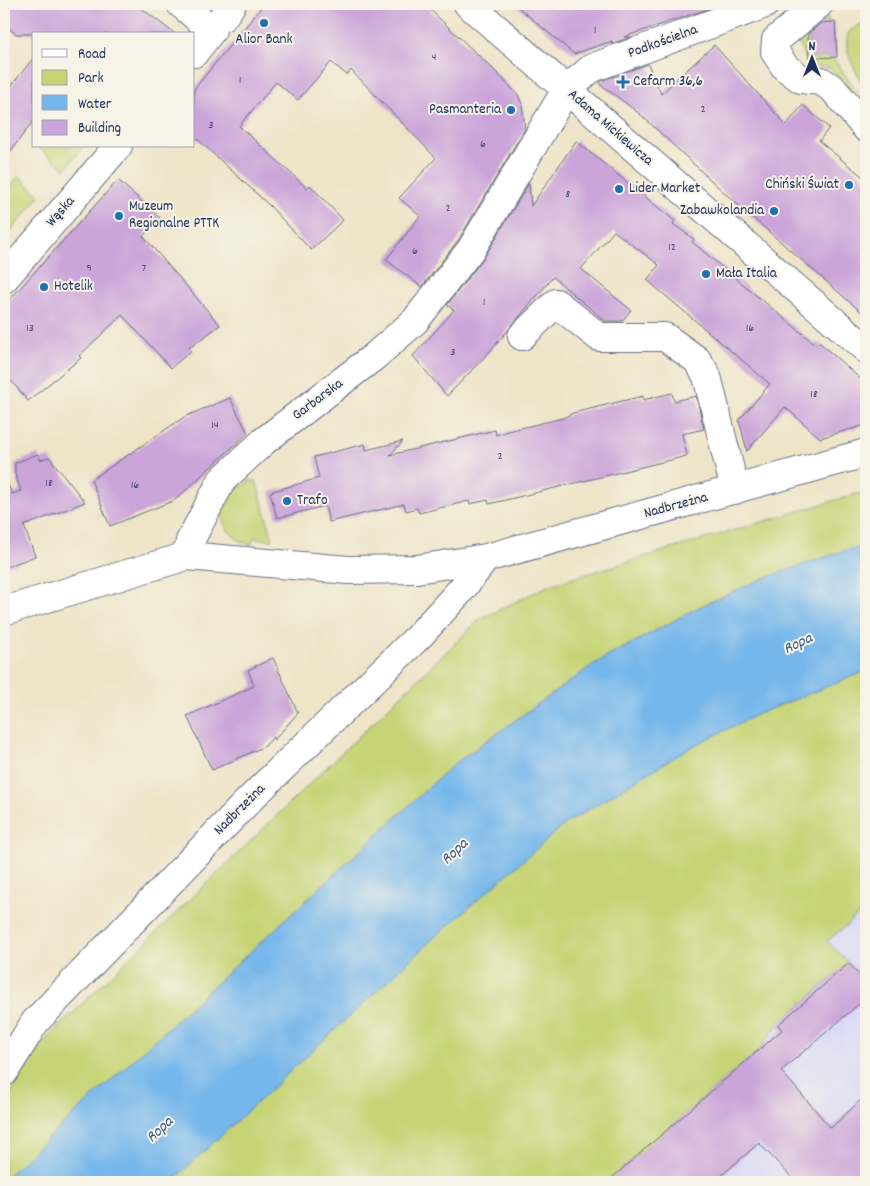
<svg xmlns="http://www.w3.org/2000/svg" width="870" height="1186" font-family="Dekko,sans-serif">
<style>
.built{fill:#d8d7f8}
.green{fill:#c6d476;stroke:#70826a}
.water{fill:#76b7eb;stroke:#4873a4}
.building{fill:#cba4d9}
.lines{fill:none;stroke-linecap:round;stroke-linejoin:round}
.minor-casing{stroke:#656e83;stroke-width:30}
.minor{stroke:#fff;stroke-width:28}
.poi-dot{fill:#1f6fb2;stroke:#f7f3e8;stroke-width:2}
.labels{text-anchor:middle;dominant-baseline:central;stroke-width:4;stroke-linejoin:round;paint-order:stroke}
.number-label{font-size:12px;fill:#474c7d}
.poi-label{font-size:15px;fill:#1b2f5e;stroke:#f7f3e8;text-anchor:start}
.street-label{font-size:15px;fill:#1b2f5e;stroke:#f7f3e8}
.water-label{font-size:16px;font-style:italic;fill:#365888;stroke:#f7f3e8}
</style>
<rect width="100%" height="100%" fill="#f7f3e8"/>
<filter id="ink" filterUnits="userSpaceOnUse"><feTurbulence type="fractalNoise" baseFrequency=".02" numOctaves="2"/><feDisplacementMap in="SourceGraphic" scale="10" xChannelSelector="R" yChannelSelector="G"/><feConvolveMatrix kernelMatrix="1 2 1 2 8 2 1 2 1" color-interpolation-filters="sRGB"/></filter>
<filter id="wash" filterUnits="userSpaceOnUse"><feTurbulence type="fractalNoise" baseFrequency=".0096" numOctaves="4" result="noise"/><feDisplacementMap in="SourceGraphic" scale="20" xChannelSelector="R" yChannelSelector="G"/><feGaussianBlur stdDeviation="1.12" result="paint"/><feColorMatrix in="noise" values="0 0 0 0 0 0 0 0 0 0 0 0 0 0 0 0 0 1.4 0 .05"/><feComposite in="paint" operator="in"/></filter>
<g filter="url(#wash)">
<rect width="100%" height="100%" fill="#eee4c7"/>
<path class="built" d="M866,898v284h-308z"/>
<path class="green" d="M823,10l7,12 -23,2 2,34 23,-1 34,47v6l-36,-42 -22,-2 -13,-33z
M858,25h8v66c-7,-14 -28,-47 -15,-61 2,-2 5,-3 7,-5z
M40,146h44l-19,23 -26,-21z
M19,176l21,20 -36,43v-45z
M249,481h7l17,59 -19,-2 -3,7c-23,-6 -39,-29 -21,-50 5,-5 13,-10 19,-14z
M866,491v55l-23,5 -79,27 -65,29 -105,57 -140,100 -450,415v-76l44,-66 432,-418 70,-34z
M866,671v236l-20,19 -19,15 22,22 -71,61 -17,24 -154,134h-436l265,-246 130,-113 125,-76 67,-33z"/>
<path class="water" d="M866,546v125l-108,43 -67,33 -125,76 -130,113 -265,246h-167v-3l450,-415 140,-100 105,-57 65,-29 79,-27z"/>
<g id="blocks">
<path class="building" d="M4,4h132l39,30h-159l-12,-10z
M264,4h160l70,66 24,25 4,9 3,25 -66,110 -37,48 -36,-27 34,-44 -21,-18 37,-40 -85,-88 -4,5 -16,-13 -33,38 -22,-18 -37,44 68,62 3,-3 33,35 -32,30 -41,-44 -76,-70v-47z
M514,4h195l1,4 -86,29h7l-20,7 1,-3 -38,13z
M835,22l2,35 -28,1 -1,-24 13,-11z
M714,45l72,80 17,-20 26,23 -10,13 44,36 3,6v133l-136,-118 -90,-84 -40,-30 1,-3 47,-17 13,30z
M34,57v63l-30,40v-65z
M576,141l99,80 -2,3 21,15 -2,3 123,102 5,-1 46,41v41l-46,13 -35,-31 -38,44 -8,-31 31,-36 -123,-104 12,-15 -45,-34 -33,38 50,41 -9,11h-17l-52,-44 -60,71 -46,48 -34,-40 41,-46 -7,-5 38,-49 44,-73 2,23z
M118,180l42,38 -17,18 77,89 -31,23 2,3 -20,17 -49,-53 -43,41 2,2 -53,43 -24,-29v-66z
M672,393l2,8 22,-5 8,33 -22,5 5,22 -198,48 -1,-4 -18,4 -1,-3 -50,12 -2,-5 -11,3 -2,-7 -75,18 -4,-16 -48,12 -7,-26 49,-14 -5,-21 51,-13 1,6 37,-9 -13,14 105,-25 1,5 12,-4 55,-13 10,-5 70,-17v4z
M230,398l18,35 -73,67 -65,26 -19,-46 93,-63z
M38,454l2,6 9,-3 36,45 -61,24 11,30 -31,12v-88h2l6,14 9,-3 -6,-17v-11z
M273,658l25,55 -24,27 -1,-3 -8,9 -53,24 -25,-54 67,-30 -6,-16z
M849,963l17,20v15l-85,73 50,57 35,-33v87h-70l-37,-39 -45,39h-107l175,-152 -4,-5z"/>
</g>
</g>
<g filter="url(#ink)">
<use href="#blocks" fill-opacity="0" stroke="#656e83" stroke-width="1"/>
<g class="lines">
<g class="minor-casing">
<path id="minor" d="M181,4l31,26 -18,23
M468,4l398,345
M819,4l-43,36 -1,12 10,15 16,12 20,2 12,8 33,39
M223,17l9,-13
M4,279l114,-133
M522,336l34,-33 43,34h66l32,23 10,16 28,114
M187,556l3,-15 32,-61 42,-39 111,-85 40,-35 57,-73 94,-158 26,-22 173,-64
M4,611l183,-55 161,14 69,-1 69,-11 380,-105
M4,1072l31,-50 215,-223 168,-162 43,-47 25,-32"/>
</g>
<use href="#minor" class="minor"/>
</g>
</g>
<g class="poi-dot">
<circle cx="264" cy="23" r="5"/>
<path d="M620.5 74.5h5v5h5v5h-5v5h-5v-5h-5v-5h5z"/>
<circle cx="511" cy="110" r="5"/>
<circle cx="849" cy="185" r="5"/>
<circle cx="619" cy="189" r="5"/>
<circle cx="774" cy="211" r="5"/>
<circle cx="119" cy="216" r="5"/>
<circle cx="706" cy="274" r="5"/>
<circle cx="44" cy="287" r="5"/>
<circle cx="287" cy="501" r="5"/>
</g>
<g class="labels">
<g class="number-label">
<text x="595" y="30">1</text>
<text x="434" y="57">4</text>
<text x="240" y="80">1</text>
<text x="703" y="109">2</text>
<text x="211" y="125">3</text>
<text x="483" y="144">6</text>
<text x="568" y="194">8</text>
<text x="448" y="208">2</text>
<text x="672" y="247">12</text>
<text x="415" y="251">6</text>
<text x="89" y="268">9</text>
<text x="144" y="268">7</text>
<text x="484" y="302">1</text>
<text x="30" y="328">13</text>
<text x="750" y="328">16</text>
<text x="453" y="352">3</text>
<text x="814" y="394">18</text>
<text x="215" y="425">14</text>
<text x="500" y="456">2</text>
<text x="49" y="483">18</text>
<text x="135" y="485">16</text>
</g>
<g class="poi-label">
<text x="264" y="40" text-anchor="middle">Alior Bank</text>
<text x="633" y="82">Cefarm 36,6</text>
<text x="501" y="110" text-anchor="end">Pasmanteria</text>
<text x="839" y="185" text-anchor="end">Chiński Świat</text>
<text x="629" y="189">Lider Market</text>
<text x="129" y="207">Muzeum<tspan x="129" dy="17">Regionalne PTTK</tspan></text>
<text x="764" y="211" text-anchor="end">Zabawkolandia</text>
<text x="716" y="274">Mała Italia</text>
<text x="54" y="287">Hotelik</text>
<text x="297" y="501">Trafo</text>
</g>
<g class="street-label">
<text transform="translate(663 42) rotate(-20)">Podkościelna</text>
<text transform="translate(610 128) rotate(41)">Adama Mickiewicza</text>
<text transform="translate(61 212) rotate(-49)">Wąska</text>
<text transform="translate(318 400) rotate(-37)">Garbarska</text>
<text transform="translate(676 506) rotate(-15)">Nadbrzeżna</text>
<text transform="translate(240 810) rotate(-45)">Nadbrzeżna</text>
</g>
<g class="water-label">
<text transform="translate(798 644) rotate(-26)">Ropa</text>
<text transform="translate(455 852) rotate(-43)">Ropa</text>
<text transform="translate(160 1130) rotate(-43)">Ropa</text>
</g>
</g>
<rect width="870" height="1186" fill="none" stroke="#f7f3e8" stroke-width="20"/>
<rect x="32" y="32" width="162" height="115" fill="#f7f3e8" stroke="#9fa5b1"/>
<rect x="42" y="49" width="25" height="8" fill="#ffffff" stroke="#9fa5b1"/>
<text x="78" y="58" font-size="15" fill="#1b2f5e">Road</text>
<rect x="42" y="70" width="25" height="15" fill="#c6d476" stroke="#9fa5b1"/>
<text x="78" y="82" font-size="15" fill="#1b2f5e">Park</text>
<rect x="42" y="95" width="25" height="15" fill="#76b7eb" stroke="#9fa5b1"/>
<text x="78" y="108" font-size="15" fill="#1b2f5e">Water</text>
<rect x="42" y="120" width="25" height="15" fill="#cba4d9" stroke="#9fa5b1"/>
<text x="78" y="132" font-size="15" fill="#1b2f5e">Building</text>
<g transform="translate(812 58)" stroke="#f7f3e8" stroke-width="4" paint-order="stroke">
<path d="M0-4L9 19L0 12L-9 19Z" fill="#1b2f5e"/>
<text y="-8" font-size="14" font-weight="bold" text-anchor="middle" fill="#1b2f5e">N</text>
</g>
</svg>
